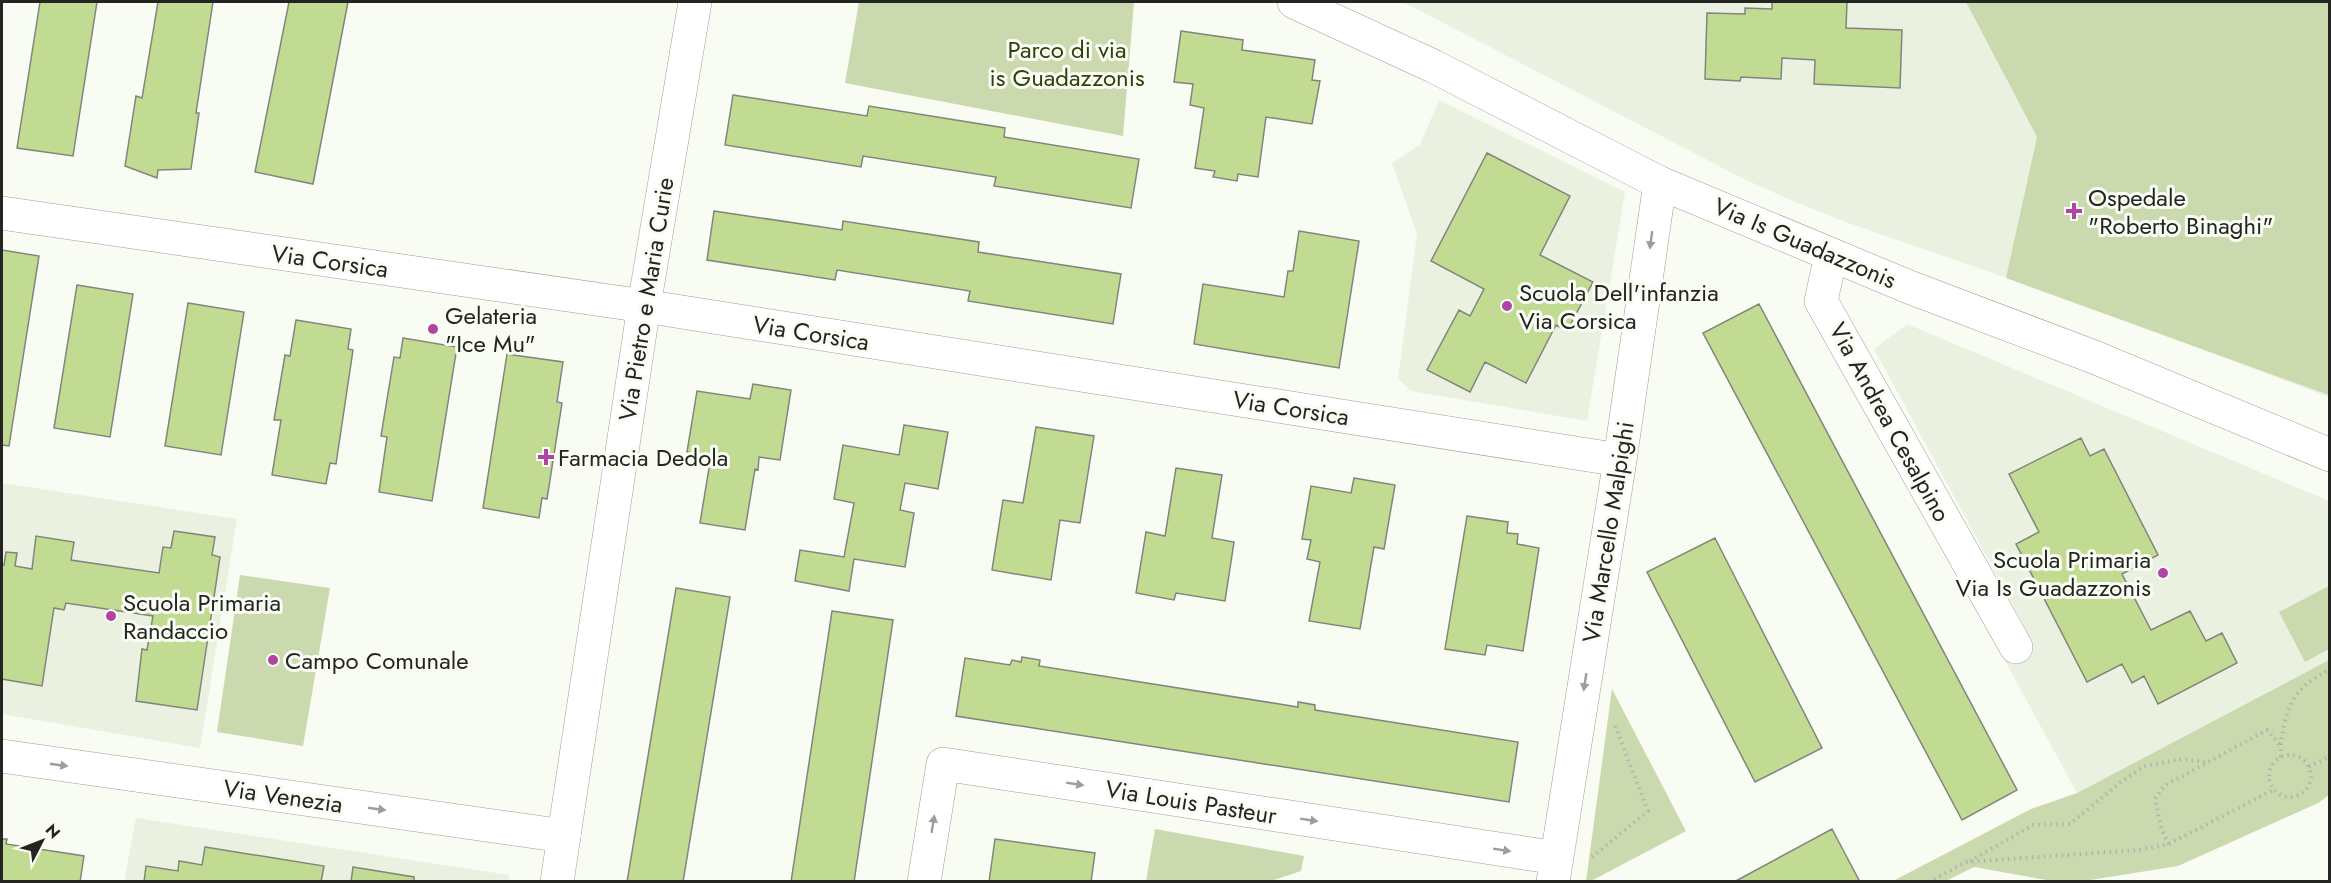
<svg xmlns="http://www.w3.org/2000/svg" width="2331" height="883" font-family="Jost,sans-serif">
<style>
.built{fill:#ebf1e0}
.green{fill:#cad9ae}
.building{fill:#c2db93;stroke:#82857c;stroke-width:1.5}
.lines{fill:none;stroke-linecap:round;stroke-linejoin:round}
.street-casing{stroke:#9da097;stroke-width:34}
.secondary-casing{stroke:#9da097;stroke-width:34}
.path{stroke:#b1b4ad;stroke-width:4;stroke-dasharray:1.5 4.5;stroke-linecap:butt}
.street{stroke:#fff;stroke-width:33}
.secondary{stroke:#fff;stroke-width:33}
.oneway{fill:#9c9d9c}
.poi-dot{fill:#b143a2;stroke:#f8fcf2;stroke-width:2}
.labels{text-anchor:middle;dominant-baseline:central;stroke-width:6;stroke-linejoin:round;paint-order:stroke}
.park-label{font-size:24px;fill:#32400b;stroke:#f8fcf2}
.poi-label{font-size:24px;fill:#242522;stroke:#f8fcf2;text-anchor:start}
.street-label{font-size:24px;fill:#242522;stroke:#f8fcf2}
</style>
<rect width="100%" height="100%" fill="#f8fcf2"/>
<path class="built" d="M1403,2h926v395l-270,-101 -208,-72 -65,-26 -44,-20z
M1439,100l186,92 -38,229 -176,-30 -13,-12 19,-145 -25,-71 28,-18z
M1907,324l422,177v159l-252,133 -73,-134 30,-15 -160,-295z
M2,483l235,36 -37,229 -198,-34z
M136,818l373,57 -1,7h-384z"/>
<path class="green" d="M859,2h275l-11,134 -278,-53z
M1966,2h363v393l-323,-117 31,-141z
M240,575l90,13 -27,158 -86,-14z
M2329,586v63l-24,13 -26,-50z
M2329,660v135l-11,8 -140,63 -94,15h-32l-78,-14 -28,14h-53l138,-72 46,-16z
M1612,689l74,142 -95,50h-5z
M1155,829l149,27 -3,15 -30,10h-125z"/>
<path class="building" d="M40,2h57l-24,154 -56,-8z
M158,2h55l-17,111h3l-8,56 -33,1 -1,8 -32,-12 11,-70 6,2z
M289,2h59l-35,182 -58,-12z
M1772,2h75l-1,26 56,2 -2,58 -86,-4 1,-24 -33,-2 -1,21 -40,-2 -1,4 -35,-2 2,-66 38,1v-6l27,1z
M1181,31l62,9 -1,10 73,10 -3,20 8,1 -8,43 -46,-7 -8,60 -20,-3 -1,7 -24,-4 2,-6 -20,-3 9,-60 -14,-3 3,-21 -19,-2z
M733,95l134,21 2,-10 136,22 -1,9 135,22 -8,49 -137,-22 2,-9 -133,-21 -2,11 -136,-22z
M1487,153l83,43 -30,59 53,27 -26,49 -11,-6 -30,58 -41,-21 -15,30 -43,-22 32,-60 11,6 14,-27 -53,-28z
M714,211l128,19 1,-9 136,21 -1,10 143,22 -8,50 -145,-23 2,-10 -133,-21 -2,10 -128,-20z
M1299,231l60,10 -20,127 -145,-24 9,-60 81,13 4,-26h5z
M2,250l37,6 -30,190 -7,-1z
M77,285l56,9 -23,143 -56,-9z
M188,303l56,9 -23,143 -56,-9z
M1759,304l258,486 -55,30 -259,-487z
M296,320l55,9 -3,20 5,1 -17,114 -6,-1 -4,21 -54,-9 9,-55h-7l11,-65 5,1z
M403,338l54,9 -25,154 -53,-9 8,-55 -6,-1 13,-79 6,1z
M507,354l56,8 -6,40 5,1 -15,96 -5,-1 -3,20 -56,-10z
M753,384l38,6 -11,70 -21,-3 -1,13 -3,-1 -10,61 -45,-7 11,-67 -24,-4 10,-61 53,8z
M904,425l44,7 -10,57 -33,-6 -5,27 14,3 -9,54 -51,-8 -5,32 -54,-10 5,-31 44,7 10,-54 -20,-4 9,-54 56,10z
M1036,427l58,9 -14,87 -20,-3 -9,60 -59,-10 11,-70 20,3z
M2081,438l9,18 14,-7 54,106 -36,19 29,56 39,-19 16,30 16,-8 15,30 -79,41 -14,-28 -12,7 -10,-19 -35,18 -71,-138 23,-12 -30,-58z
M1176,468l46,7 -10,63 22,4 -9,59 -49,-8 -2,7 -38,-7 10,-61 19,4z
M1354,478l41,7 -11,64 -10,-2 -14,82 -51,-8 11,-59 -13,-3 4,-19 -9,-1 9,-53 40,7z
M1467,516l41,6 -1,11 11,1 -1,10 22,4 -16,103 -36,-6 -2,10 -40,-6z
M174,531l41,6 -3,18 8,2 -23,153 -61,-9 6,-52 5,1 6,-34 -87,-13 -2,7 -10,-2 -12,78 -40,-7v-115l2,1 2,-13 11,1 -2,13 17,3 4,-33 38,6 -3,18 88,13 4,-26 8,1z
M1715,538l107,210 -67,34 -108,-210z
M676,588l54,9 -47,285h-56z
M832,611l61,9 -39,262h-63z
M1022,657l18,3 -1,6 259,41v-5l17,3v5l203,32 -9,60 -553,-86 9,-58 45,7 2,-5 9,2z
M1832,829l28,53h-126z
M2,839h5l-1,5 78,12 -4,26h-78z
M995,839l100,14 -4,29h-102z
M205,847l119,19 -3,16h-177l2,-16 32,5 1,-10 23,4z
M353,867l61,10v5h-63z"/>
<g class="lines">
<g class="street-casing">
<path id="street" d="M2,213l642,93 976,154
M1831,255l-10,46 195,346
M644,306l51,-304
M2,756l562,80
M924,882l19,-118 614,94
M1553,882l67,-422 40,-277"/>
</g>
<g class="secondary-casing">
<path id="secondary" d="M1294,2l139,64 227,117 249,104 185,70 236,98
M557,882l87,-576"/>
</g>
<path class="path" d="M2269 776a21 21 0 1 1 42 0a21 21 0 1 1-42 0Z
M2281,757c-1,-12 1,-21 3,-32 8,-32 18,-40 46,-56
M2309,767l21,-11
M2169,844l-7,-13 -7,-32 9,-13 103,-56 13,15
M1592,857l56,-46 -34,-88
M1970,861l63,-36 37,-1 51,-42 23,-16 38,-7 24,3
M1929,882l37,-20 172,-12 31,-6 104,-54"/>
<use href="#street" class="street"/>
<use href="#secondary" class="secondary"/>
</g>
<defs><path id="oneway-solid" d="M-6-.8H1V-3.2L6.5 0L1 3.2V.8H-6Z" transform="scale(1.5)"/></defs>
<g class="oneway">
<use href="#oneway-solid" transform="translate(1651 240) rotate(98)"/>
<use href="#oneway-solid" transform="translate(1585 682) rotate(99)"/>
<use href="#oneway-solid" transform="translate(59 765) rotate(8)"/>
<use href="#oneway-solid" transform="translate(1075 784) rotate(9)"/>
<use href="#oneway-solid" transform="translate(377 809) rotate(8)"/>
<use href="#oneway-solid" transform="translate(1309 820) rotate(9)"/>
<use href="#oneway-solid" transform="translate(933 824) rotate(-81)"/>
<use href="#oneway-solid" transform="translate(1502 850) rotate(9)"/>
</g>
<g class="poi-dot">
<path d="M2071 202h6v6h6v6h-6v6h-6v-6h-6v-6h6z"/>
<circle cx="1507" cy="306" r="6"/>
<circle cx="433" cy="329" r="6"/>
<path d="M543 448h6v6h6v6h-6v6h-6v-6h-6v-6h6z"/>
<circle cx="2163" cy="573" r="6"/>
<circle cx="111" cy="616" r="6"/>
<circle cx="273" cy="660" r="6"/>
</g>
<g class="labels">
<g class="park-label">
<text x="1067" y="49">Parco di via<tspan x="1067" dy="28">is Guadazzonis</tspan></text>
</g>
<g class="poi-label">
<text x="2088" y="197">Ospedale<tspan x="2088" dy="28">"Roberto Binaghi"</tspan></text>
<text x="1519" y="292">Scuola Dell'infanzia<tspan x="1519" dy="28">Via Corsica</tspan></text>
<text x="445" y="315">Gelateria<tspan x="445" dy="28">"Ice Mu"</tspan></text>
<text x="558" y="457">Farmacia Dedola</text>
<text x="2151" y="559" text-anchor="end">Scuola Primaria<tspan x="2151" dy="28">Via Is Guadazzonis</tspan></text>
<text x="123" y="602">Scuola Primaria<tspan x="123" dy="28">Randaccio</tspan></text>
<text x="285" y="660">Campo Comunale</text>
</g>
<g class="street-label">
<text transform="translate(1805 243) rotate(23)">Via Is Guadazzonis</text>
<text transform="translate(330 261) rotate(8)">Via Corsica</text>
<text transform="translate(646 299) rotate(-81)">Via Pietro e Maria Curie</text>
<text transform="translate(811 333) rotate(9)">Via Corsica</text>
<text transform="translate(1291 408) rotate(9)">Via Corsica</text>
<text transform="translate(1890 422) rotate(61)">Via Andrea Cesalpino</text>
<text transform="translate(1608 532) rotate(-81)">Via Marcello Malpighi</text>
<text transform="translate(283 796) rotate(8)">Via Venezia</text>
<text transform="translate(1191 802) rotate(9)">Via Louis Pasteur</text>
</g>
</g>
<rect width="2331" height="883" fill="none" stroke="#242522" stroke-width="6"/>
<g transform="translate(42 841) rotate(48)" stroke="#f8fcf2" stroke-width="4.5" paint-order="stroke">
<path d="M0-4.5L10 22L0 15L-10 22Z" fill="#242522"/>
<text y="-9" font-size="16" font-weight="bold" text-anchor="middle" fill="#242522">N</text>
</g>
</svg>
